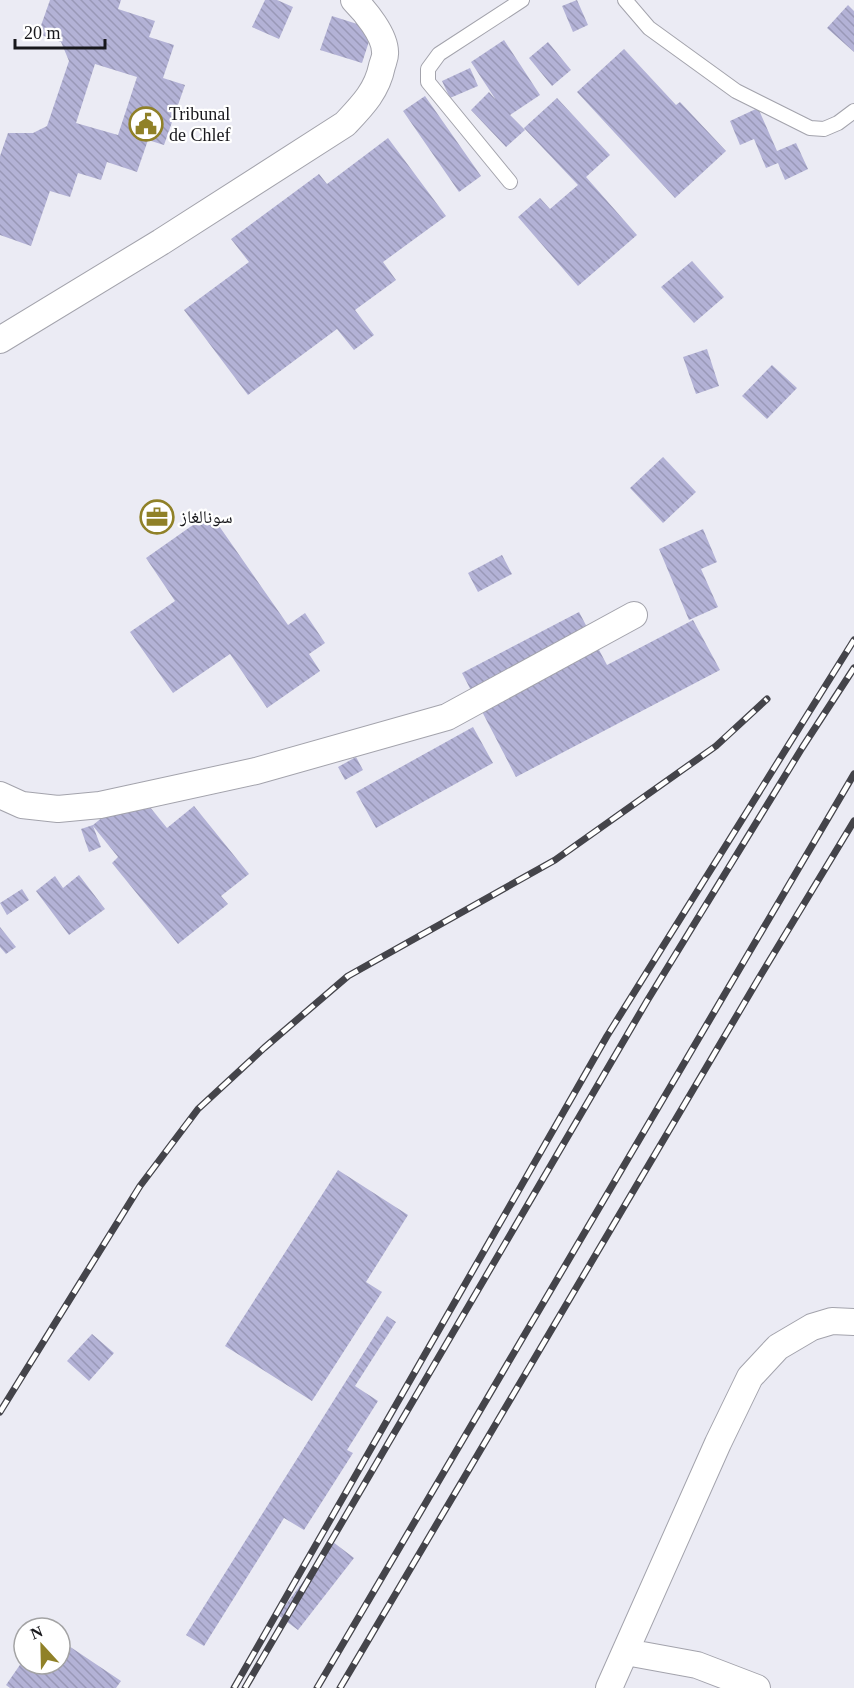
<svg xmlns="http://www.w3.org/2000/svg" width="854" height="1688" font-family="'Times New Roman','Noto Naskh Arabic',serif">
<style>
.building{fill:url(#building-back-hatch);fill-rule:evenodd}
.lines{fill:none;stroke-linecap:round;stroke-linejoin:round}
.service-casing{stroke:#a3a3ac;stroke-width:16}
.minor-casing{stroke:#a3a3ac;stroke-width:28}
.service{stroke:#fff;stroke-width:14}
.minor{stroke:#fff;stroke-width:26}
.rail-casing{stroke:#44444a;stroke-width:7}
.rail{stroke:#fff;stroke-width:4.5;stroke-dasharray:14;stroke-linecap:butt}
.labels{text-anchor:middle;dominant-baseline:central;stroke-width:4.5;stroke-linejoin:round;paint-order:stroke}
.poi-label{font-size:18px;fill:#18181c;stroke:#fff;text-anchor:start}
</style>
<defs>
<pattern id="building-back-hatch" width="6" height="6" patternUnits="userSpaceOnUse" patternTransform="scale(1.5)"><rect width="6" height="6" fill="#b3b2d6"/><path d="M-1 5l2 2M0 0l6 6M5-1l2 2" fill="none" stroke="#9998b7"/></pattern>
</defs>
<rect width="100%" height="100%" fill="#ebebf4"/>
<path class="building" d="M50,0h71l-3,9 37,12 -6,16 25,8 -11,33 22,7 -21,60 -16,-5 -11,32 -30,-10 -6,18 -23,-7 -8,24 -20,-6 -19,55 -31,-11v-79l8,-23h25l14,-7 22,-65 -8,-19 -23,-8zM95,64l42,13 -19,58 -42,-12z
M265,0h12l16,7 -14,32 -27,-12z
M577,0l11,25 -15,7 -11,-26z
M848,5l6,6v41l-27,-24z
M332,16l41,13 -11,34 -42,-13z
M504,40l36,55 -30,20 15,15 -19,17 -35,-37 18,-18 7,8 -25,-38z
M548,42l23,28 -19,16 -23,-28z
M624,49l52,56 4,-3 46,49 -51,47 -98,-106z
M470,68l8,18 -28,12 -8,-17z
M425,96l56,80 -22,16 -56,-81z
M557,98l53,57 -24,22 51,58 -59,51 -60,-69 22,-19 10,11 28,-24 -54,-57z
M758,108l19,43 19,-8 12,26 -23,11 -7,-17 -12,5 -12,-29 -14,6 -10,-24z
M388,138l58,78 -63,46 13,18 -41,30 19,25 -20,15 -17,-21 -89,66 -64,-85 65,-48 -18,-23 88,-65 8,10z
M692,261l32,36 -30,26 -33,-36z
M707,349l12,37 -23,8 -13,-37z
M772,365l25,23 -30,31 -25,-23z
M663,457l33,35 -33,31 -33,-35z
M210,513l78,112 17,-12 20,30 -16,11 11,17 -53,37 -37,-54 -57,39 -43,-61 45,-31 -29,-43z
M703,529l14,33 -16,7 17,38 -29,13 -30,-71z
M502,555l10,19 -34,18 -10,-19z
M579,612l28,53 86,-45 27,50 -204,107 -54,-104z
M473,727l20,36 -117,65 -20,-36z
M356,757l7,13 -18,10 -7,-13z
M136,790l31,38 27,-22 55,68 -28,22 7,8 -50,40 -66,-81 6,-6 -25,-31 8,21 -12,5 -8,-23 12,-4z
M79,875l26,34 -36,26 -33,-44 19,-15 8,12z
M22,889l7,11 -22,15 -7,-12z
M0,927l16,20 -10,7 -6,-7z
M338,1170l70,45 -42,67 16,10 -70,109 -87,-55z
M387,1316l9,6 -41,64 23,15 -31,49 6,3 -49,77 -20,-12 -80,128 -18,-11z
M92,1334l22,19 -25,28 -22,-20z
M333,1542l21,16 -56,72 -20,-15z
M60,1640l61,41 -5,7h-106l-4,-3 18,-26v5h36z"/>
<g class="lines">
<g class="service-casing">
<path id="service" d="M625,0l24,28 87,63 74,37 14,1 14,-6 16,-12
M510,182l-82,-100v-13l11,-15 83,-54"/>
</g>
<g class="minor-casing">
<path id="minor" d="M0,340l161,-98 184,-118c17,-18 32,-33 37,-58 1,-4 4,-10 3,-14 0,-17 -20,-41 -31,-52
M0,795l22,10 36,4 42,-4 156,-34 191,-54 187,-102
M626,1652l71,13 60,23
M609,1688l109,-245 32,-66 28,-30 34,-20 20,-6 22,1"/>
</g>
<use href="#service" class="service"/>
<use href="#minor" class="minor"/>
<g class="rail-casing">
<path id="rail" d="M0,1412l140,-226 58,-77 66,-61 84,-72 207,-116 161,-114 51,-47
M234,1688l373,-652 247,-396
M245,1688l402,-687 155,-253 52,-80
M317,1688l537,-914
M340,1688l419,-710 95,-157"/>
</g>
<use href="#rail" class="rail"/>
</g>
<defs>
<g id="civic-ring" transform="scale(1.725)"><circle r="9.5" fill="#fff" stroke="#908128" stroke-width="1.5"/><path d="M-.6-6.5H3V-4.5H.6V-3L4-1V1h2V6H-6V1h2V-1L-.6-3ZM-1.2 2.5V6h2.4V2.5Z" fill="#908128"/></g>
<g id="office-ring" transform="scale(1.725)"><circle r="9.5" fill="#fff" stroke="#908128" stroke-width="1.5"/><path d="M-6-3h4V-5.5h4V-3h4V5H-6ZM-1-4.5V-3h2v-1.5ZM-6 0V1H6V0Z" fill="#908128"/></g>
</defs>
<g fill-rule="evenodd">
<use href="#civic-ring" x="146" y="124"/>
<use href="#office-ring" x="157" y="517"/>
</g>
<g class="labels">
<g class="poi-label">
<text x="169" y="114">Tribunal<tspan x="169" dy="21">de Chlef</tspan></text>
<text x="180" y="517">سونالغاز</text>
</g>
</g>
<g transform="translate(42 1646) rotate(338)"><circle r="28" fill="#ffffff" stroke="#a3a3a4" stroke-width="1.5"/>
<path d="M0-4.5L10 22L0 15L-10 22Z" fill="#908128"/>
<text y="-9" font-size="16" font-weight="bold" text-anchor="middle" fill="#18181c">N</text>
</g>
<path d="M15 39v9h90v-9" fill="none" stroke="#18181c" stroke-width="3"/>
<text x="24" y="39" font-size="18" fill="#18181c" stroke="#ffffff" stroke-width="4.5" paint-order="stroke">20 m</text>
</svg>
